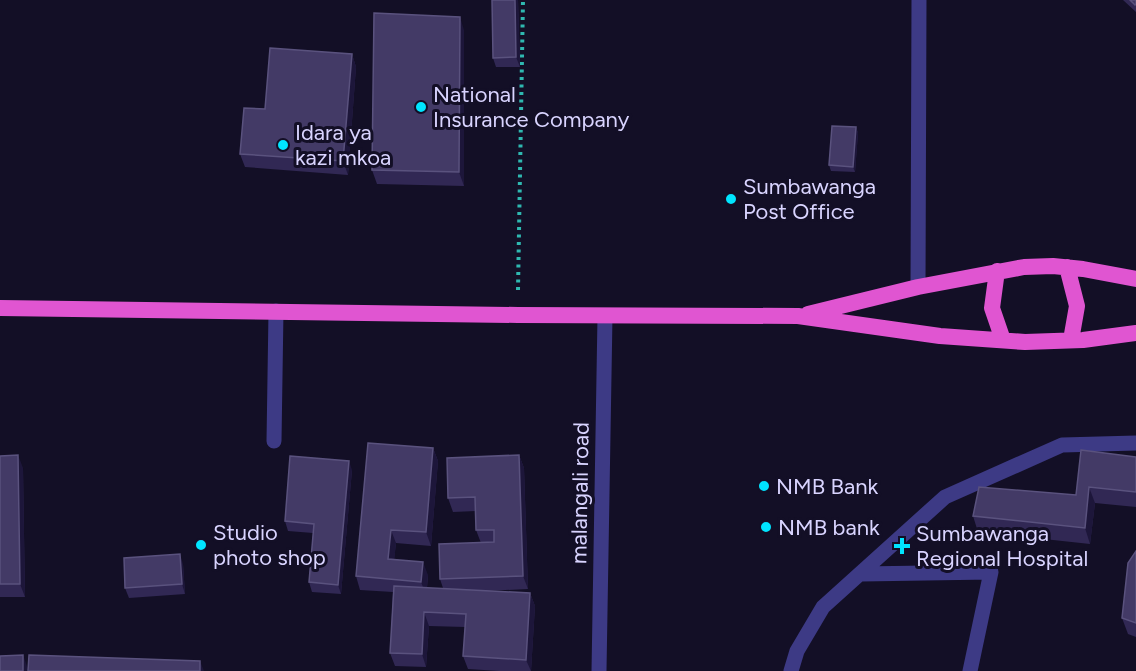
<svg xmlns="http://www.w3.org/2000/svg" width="1136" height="671" font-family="Figtree,sans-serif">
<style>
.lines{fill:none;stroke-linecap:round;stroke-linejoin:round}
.path{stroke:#2fb8b0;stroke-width:4;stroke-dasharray:3 4.5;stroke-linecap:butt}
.service{stroke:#3d3a85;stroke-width:15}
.tertiary{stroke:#3d3a85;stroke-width:15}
.trunk{stroke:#e055d1;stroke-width:16}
.wall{fill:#312854}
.shaded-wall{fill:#1d163a}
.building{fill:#433a66;stroke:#5a527e;stroke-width:1.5}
.poi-dot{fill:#00e5ff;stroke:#130f26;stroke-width:2}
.labels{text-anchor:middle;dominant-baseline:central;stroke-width:6;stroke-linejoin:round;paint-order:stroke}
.poi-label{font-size:22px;fill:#d9d4ff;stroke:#130f26;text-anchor:start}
.street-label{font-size:22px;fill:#d9d4ff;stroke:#130f26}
</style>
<rect width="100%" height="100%" fill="#130f26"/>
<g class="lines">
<path class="path" d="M518,290l5,-290"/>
<path class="service" d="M274,441l2,-130
M861,574l130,-2 -21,99
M791,671l6,-20 26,-44 122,-110 117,-52 74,-2"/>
<path class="tertiary" d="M918,287l1,-287
M599,671l6,-355"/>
<path class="trunk" d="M1067,267l10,39 -6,34
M997,271l-5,37 11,32
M0,308l518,7 280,1 142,20 85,6 58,-2 53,-7
M808,314l110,-27 106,-20 29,-1 30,3 53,10"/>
</g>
<path class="wall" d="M518,0l2,67h-24l-3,-9z
M1123,0h13v12z
M464,30v156l-87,-2 -5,-14z
M352,54l4,13 -8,108 -103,-8 -5,-13 25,-45z
M856,127l2,6 -3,39 -24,-1 -2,-6z
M433,448l5,13 -7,85 -35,-3 -2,16 34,16 -1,13h16l-3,-9 41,-36 -5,-13v-19l-23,1 -5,-14 71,-43 5,13 4,121 -42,2 44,2 5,13 -4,65h-32l-31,-2 -5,-13 2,-29 -36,-1 -3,41 -31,-1 -5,-13 3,-61 -33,-2 -4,-14z
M0,456l23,12 2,129h-25z
M1136,457v50l-41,-4 -5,41 -112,-12 -5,-16 103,-21z
M352,470l-11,124 -29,-2 -3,-10 4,-49 -25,-2 -3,-10z
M1136,551v86l-8,-3 -6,-16z
M183,564l2,30 -56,4 -4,-10z"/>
<path class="shaded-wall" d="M515,0h3l2,67 -4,-10z
M460,17l4,13v156l-5,-14z
M352,54l4,13 -8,108 -5,-14z
M856,127l2,6 -3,39 -2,-5z
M433,448l5,13 -7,85 -5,-14z
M18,455l5,13 2,129 -5,-13z
M519,455l5,13 4,121 -5,-13z
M349,461l3,9 -11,124 -3,-9z
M1089,487l6,16 -5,41 -5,-16z
M391,530l5,13 -3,29 -5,-13z
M180,554l3,10 2,30 -3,-10z
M423,562l5,13 -2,20 -5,-13z
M530,593l5,13 -4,65 -5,-11z
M424,612l5,14 -3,41 -4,-13z
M23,655l5,14v2h-5z
M200,661l4,10h-4z"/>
<path class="building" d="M492,0h23l1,57 -23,1z
M1130,0h6v4l-1,1z
M374,13l86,4 -1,155 -87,-2z
M270,48l82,6 -9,107 -103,-7 4,-46 21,1z
M832,126l24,1 -3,40 -24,-2z
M368,443l65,5 -7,84 -35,-2 -3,29 35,3 -2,20 -65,-6z
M1081,450l55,7v35l-47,-5 -4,41 -112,-12 6,-29 97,8z
M18,455l2,129h-20v-128z
M519,455l4,121 -83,3 -1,-35 55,-2v-12h-18l-1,-33 -27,1 -1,-40z
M290,456l59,5 -11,124 -29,-3 5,-58 -29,-3z
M1136,551v72l-14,-5 6,-55z
M180,554l2,30 -57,4 -1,-30z
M394,586l136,7 -4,67 -63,-4 3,-42 -42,-2 -2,42 -32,-1z
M23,655v16h-23v-15z
M29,655l171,6v10h-172z"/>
<g class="poi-dot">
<circle cx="421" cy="107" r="6"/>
<circle cx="283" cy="145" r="6"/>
<circle cx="731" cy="199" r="6"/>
<circle cx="764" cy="486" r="6"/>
<circle cx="766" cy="527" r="6"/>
<circle cx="201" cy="545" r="6"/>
<path d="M899 537h6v6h6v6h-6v6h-6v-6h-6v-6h6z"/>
</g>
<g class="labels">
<g class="poi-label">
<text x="433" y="94">National<tspan x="433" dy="25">Insurance Company</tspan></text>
<text x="295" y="132">Idara ya<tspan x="295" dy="25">kazi mkoa</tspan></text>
<text x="743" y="186">Sumbawanga<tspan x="743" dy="25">Post Office</tspan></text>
<text x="776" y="486">NMB Bank</text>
<text x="778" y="527">NMB bank</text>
<text x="213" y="532">Studio<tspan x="213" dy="25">photo shop</tspan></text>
<text x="916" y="533">Sumbawanga<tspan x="916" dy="25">Regional Hospital</tspan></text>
</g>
<g class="street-label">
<text transform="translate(580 493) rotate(-89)">malangali road</text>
</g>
</g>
</svg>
